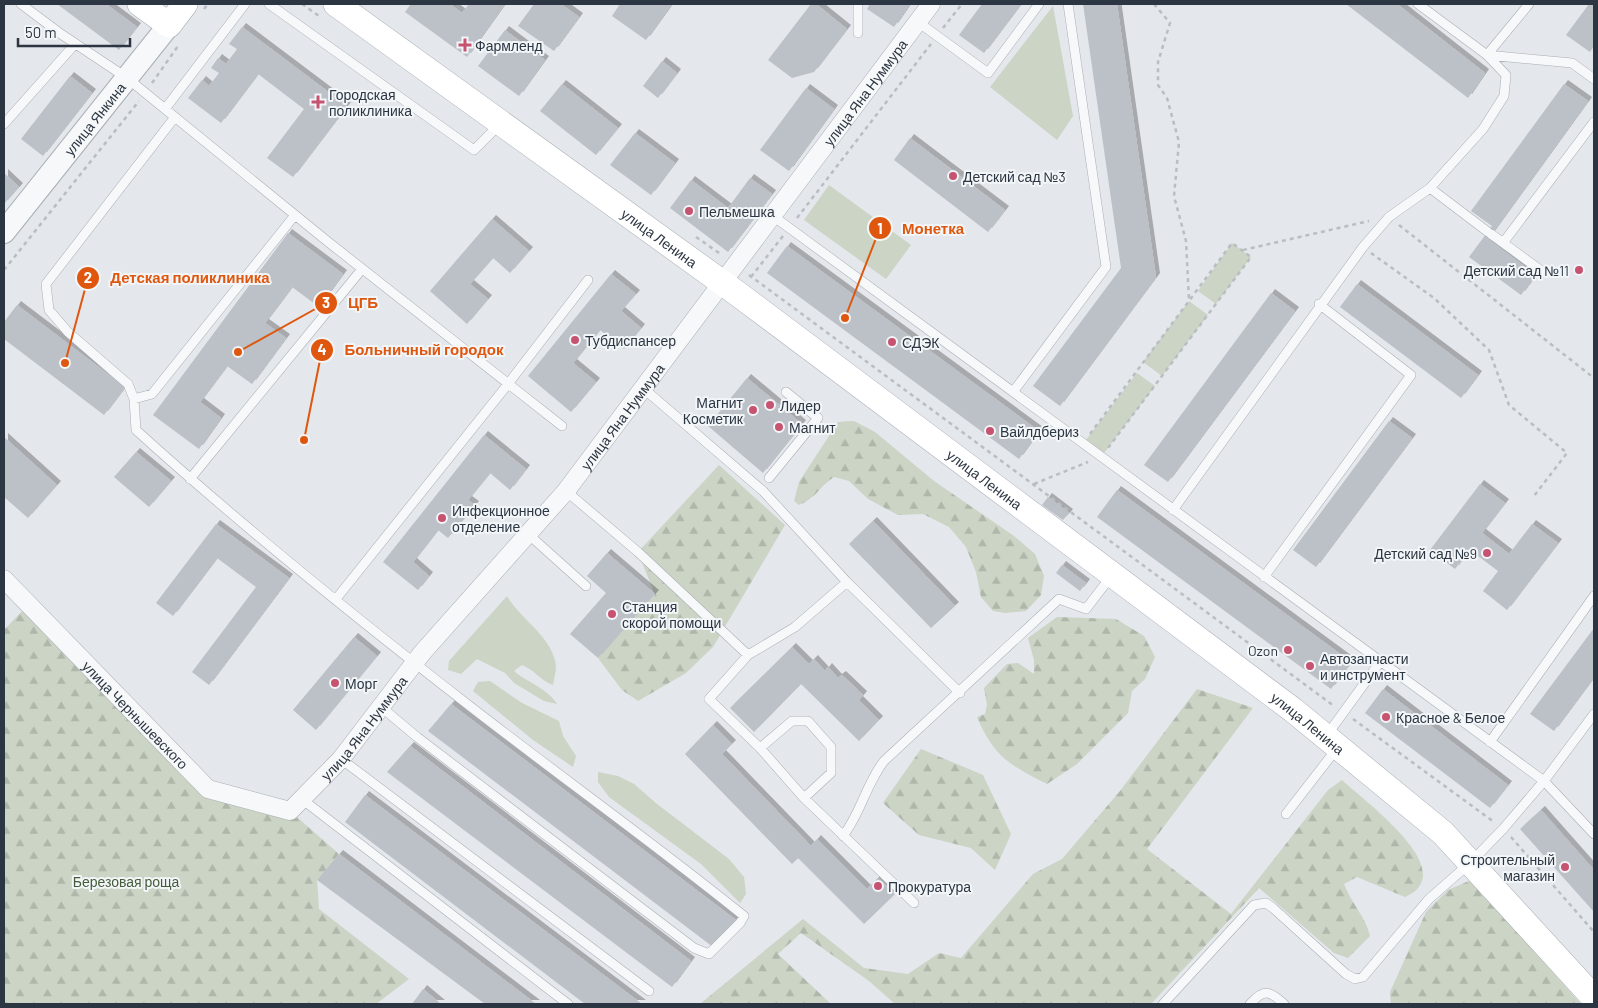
<svg xmlns="http://www.w3.org/2000/svg" width="1598" height="1008" font-family="Barlow,sans-serif">
<style>
.green{fill:#cbd4c5}
.forest{fill:url(#forest-firs)}
.building{fill:#bbc1c7;filter:url(#shadow)}
.lines{fill:none;stroke-linecap:round;stroke-linejoin:round}
.service-casing{stroke:#a9aeb5;stroke-width:10}
.minor-casing{stroke:#a9aeb5;stroke-width:19}
.tertiary-casing{stroke:#a9aeb5;stroke-width:24}
.secondary-casing{stroke:#a9aeb5;stroke-width:26}
.path{stroke:#b9bec2;stroke-width:2.5;stroke-dasharray:4 4;stroke-linecap:butt}
.service{stroke:#f6f8f9;stroke-width:9}
.minor{stroke:#f6f8f9;stroke-width:18}
.tertiary{stroke:#f6f8f9;stroke-width:22}
.secondary{stroke:#fff;stroke-width:25}
.poi-dot{fill:#c65370;stroke:#f3f6f8;stroke-width:2}
.labels{text-anchor:middle;dominant-baseline:central;stroke-width:4;stroke-linejoin:round;paint-order:stroke}
.poi-label{font-size:14px;fill:#2c3642;stroke:#f3f6f8;text-anchor:start}
.street-label{font-size:14px;fill:#2c3642;stroke:#f3f6f8}
.park-label{font-size:14px;fill:#455d3b;stroke:#f3f6f8}
.leader{fill:none;stroke:#df570f;stroke-width:2}
.callout-dot{fill:#df570f;stroke:#f3f6f8;stroke-width:2}
.mark-label{font-size:15px;text-anchor:middle;font-weight:bold;fill:#fff}
.callout-label{font-size:15px;text-anchor:middle;font-weight:bold;fill:#df570f;stroke:#f3f6f8;stroke-width:4;stroke-linejoin:round;paint-order:stroke}
</style>
<defs>
<pattern id="forest-firs" width="22" height="20" patternUnits="userSpaceOnUse" patternTransform="scale(1.25)"><rect width="22" height="20" fill="#cbd4c5"/><path d="M5 1l3.5 6h-7zM16 11l3.5 6h-7z" fill="#aeb7aa"/></pattern>
<filter id="shadow"><feDropShadow dx="4" dy="-4" stdDeviation="0" flood-color="#0004"/></filter>
</defs>
<rect width="100%" height="100%" fill="#e4e7eb"/>
<path class="green" d="M1053,6l20,110 -16,24 -67,-53z
M829,185l82,60 -25,34 -82,-59z
M1232,243l19,14 -35,47 -18,-13z
M1189,301l19,14 -46,61 -19,-14z
M1137,373l18,13 -51,67 -18,-13z
M507,596c13,23 46,41 49,70 0,6 -2,13 -3,19 -12,-4 -18,-15 -31,-20l-8,6c14,12 33,17 43,33l-13,-3 -30,-18 -9,-10 -28,-14 -16,15 -13,-4 1,-9z
M490,681l32,22 37,18 4,15 13,20 -3,11 -40,-27 -60,-49 5,-9z
M598,772l20,4 16,8 23,20 72,55 15,18 2,17 -6,9 -39,-39 -92,-67 -11,-15z"/>
<path class="forest" d="M854,421l21,11 59,49 80,55 21,18 9,22 -3,19 -15,16 -21,2 -12,-2 -12,-14 -5,-25 -10,-25 -17,-20 -26,-13 -25,1 -30,-16 -19,-18 -15,-4c-14,9 -19,22 -35,28l-5,-4 5,-19 39,-60z
M719,465l66,60 -72,122 -27,26 -48,28 -16,-11 -24,-32 57,-63 -17,-43z
M29,604l179,185 82,22 49,43 -22,26 2,29 90,70 -33,25h-372v-374z
M1057,617l59,2 28,17 11,21 -10,22 -13,12 -4,22 -51,51 -30,20c-37,-19 -53,-27 -70,-67l8,-3 2,-9 -3,-17 23,-24 11,-1 16,11v-14l-6,-22z
M1197,689l56,19 -106,141 84,65 97,-124 14,-10c20,19 97,75 78,105 -3,6 -9,9 -15,12l-48,-20 -13,7c7,19 21,32 26,52l-22,22 -14,-5 -75,-65 -108,116h-256l-26,-23 -68,-48 -23,21 53,50h-131l103,-85 61,49 44,6 31,-21 22,5 72,-84 29,-15 58,-68z
M921,749l62,26 28,59 -16,36 -24,-22 -52,-13 -36,-32z
M1471,880l110,124h-190l-1,-12 36,-80 22,-22z"/>
<path class="building" d="M57,4h49l31,23 -18,23z
M411,4h39l12,9 7,-9 35,1 -37,52 -62,-45z
M534,4h27l18,13 -25,34 -36,-25z
M620,4h52l-26,36 -34,-24z
M811,4h5l31,25 -33,43 -22,6 -24,-18z
M870,4h40l-16,23 -27,-18z
M982,4h39l-37,49 -25,-18z
M1083,4h34l39,273 -96,129 -27,-20 88,-118z
M1346,4h51l88,69 -17,25z
M1589,4h5v42l-4,6 -24,-17z
M242,27l105,79 -54,71 -26,-19 37,-49 -46,-35 -37,49 -33,-25 14,-18 7,6 10,-13 -8,-5 7,-10 8,6 11,-15 -8,-5z
M505,30l40,30 -26,36 -41,-30z
M662,61l15,12 -19,25 -15,-12z
M70,76l22,17 -49,63 -22,-17z
M562,84l56,44 -22,27 -56,-44z
M1564,84l24,17 -100,138 48,36 -15,20 -52,-38 23,-31 -21,-15z
M806,88l28,21 -45,62 -29,-21z
M635,133l40,30 -24,32 -41,-30z
M910,138l95,72 -17,22 -94,-72z
M4,173l15,14 -15,17z
M750,178l22,16 -44,58 -58,-44 21,-28 37,28z
M492,219l37,32 -19,22 -17,-15 -23,26 18,15 -21,25 -37,-33z
M288,233l55,41 -24,33 -27,-20 -27,36 21,15 -34,46 -25,-18 -27,36 21,16 -22,31 -46,-34z
M787,246l252,185 -20,28 -252,-186z
M611,274l25,20 -15,17 20,17 -17,21 -24,-19 -27,33 23,19 -25,30 -43,-36z
M1357,284l121,91 -17,23 -121,-91z
M1271,293l24,18 -127,171 -24,-17z
M17,305l108,82 -21,28 -100,-76v-17z
M747,378l55,46 -39,49 -55,-47z
M1389,421l23,17 -96,129 -23,-17z
M484,435l42,34 -16,21 -20,-17 -22,27 7,5 -27,33 -10,-8 -25,32 16,14 -11,14 -35,-28z
M4,437l53,48 -29,33 -24,-21z
M136,452l35,29 -22,26 -35,-30z
M1480,484l25,19 -23,30 27,21 23,-30 26,19 -51,67 -24,-19 15,-20 -28,-21 -15,19 -25,-19z
M1117,490l234,172 -20,27 -234,-172z
M1048,497l21,16 -6,7 -21,-15z
M873,521l82,85 -24,22 -82,-84z
M216,524l73,54 -80,107 -17,-13 64,-85 -39,-29 -44,58 -17,-13z
M607,553l48,41 -57,64 -28,-24 36,-41 -19,-17z
M1062,565l24,18 -6,8 -24,-18z
M1594,628v49l-40,54 -24,-17z
M354,637l23,19 -61,74 -23,-20z
M792,647l17,17 5,-5 11,12 3,-4 10,11 4,-3 21,20 -4,5 20,20 -20,21 -58,-57 -47,48 -24,-24z
M1383,689l125,96 -18,23 -125,-95z
M451,704l285,216 -23,27 -285,-216z
M713,725l19,19 -10,10 89,92 6,-7 50,50 11,-11 17,16 -31,30 -66,-66 -6,6 -107,-110z
M410,746l281,215 -19,26 -285,-215z
M365,795l277,209h-57l-240,-182z
M1541,810l53,60v42l-74,-83z
M339,854l197,150h-51l-168,-124z
M423,989l18,15h-29z"/>
<g class="lines">
<g class="service-casing">
<path id="service" d="M21,4l40,30 66,44 200,163 235,185
M269,4l205,146 25,-25
M858,4v29
M918,22l70,51 51,-69
M1487,55l85,8 22,16
M1487,55l42,-51
M165,109l80,-105
M175,117l-129,167 3,26 19,22 60,52 6,15 2,31c107,97 220,188 335,277 90,70 184,137 273,209l-4,7 -31,31 -15,-6 -277,-211 -37,-31
M4,124l71,-80
M1430,188l58,44
M773,216l771,565 50,53
M1491,234l52,38
M1503,243l91,-121
M643,388l120,103 84,91 113,111
M1013,392l93,-125 -38,-263
M134,399l18,-5 143,-179
M769,478l49,-60 -32,-26
M190,479l172,-210
M566,491l72,61 110,103 47,-28 52,-45
M1173,510l190,-263 26,-30 41,-29 53,-59 21,-33 2,-21 -19,-20 -69,-51
M528,534l58,52
M1264,577l147,-202 -92,-71
M336,599l172,-215 80,-104
M748,655l-39,44 51,49 44,50 110,105
M1327,735l53,-73
M1490,742l104,-146
M760,748l32,-27h16l23,26v26l-27,25
M341,759l308,232
M303,800l265,204
M1286,814l52,-67
M843,836c18,-23 23,-52 41,-75l175,-162 27,10 26,-34
M1163,1004l91,-99 12,-2 7,5 73,66 9,5 8,-2 66,-78 41,-36 33,-34 41,-48 50,-67
M1250,1004c14,-15 19,-14 34,0"/>
</g>
<g class="minor-casing">
<g id="minor">
<path id="s1" d="M4,579l204,210 82,22 51,-52 81,-106 144,-162 365,-487"/>
</g>
</g>
<g class="tertiary-casing">
<g id="tertiary">
<path id="s2" d="M4,232l165,-207"/>
</g>
</g>
<g class="secondary-casing">
<g id="secondary">
<path d="M140,4l29,21 16,-21"/>
<path id="s3" d="M336,4l402,290 555,416 150,123 151,165"/>
</g>
</g>
<path class="path" d="M302,4l17,12
M1154,4l16,19 -12,39v23l9,13 12,44 -5,54 12,45 3,60
M204,9l4,-5
M943,28l19,-24
M152,83l26,-37
M797,218l134,-174
M1399,225l195,153
M696,237l26,18
M1243,250l126,-29
M1371,253l63,45 55,52 20,55 58,48 -33,43
M4,270l135,-169
M749,275l585,431
M751,277l32,-41
M1090,434l142,-191 19,14 -143,191
M1034,484l54,-22
M1353,719l141,103
M1511,837l83,95"/>
<use href="#service" class="service"/>
<use href="#minor" class="minor"/>
<use href="#tertiary" class="tertiary"/>
<use href="#secondary" class="secondary"/>
</g>
<g class="poi-dot">
<path d="M462.5 37.5h5v5h5v5h-5v5h-5v-5h-5v-5h5z"/>
<path d="M315.5 94.5h5v5h5v5h-5v5h-5v-5h-5v-5h5z"/>
<circle cx="953" cy="176" r="5"/>
<circle cx="689" cy="211" r="5"/>
<circle cx="1579" cy="270" r="5"/>
<circle cx="575" cy="340" r="5"/>
<circle cx="892" cy="342" r="5"/>
<circle cx="770" cy="405" r="5"/>
<circle cx="753" cy="410" r="5"/>
<circle cx="779" cy="427" r="5"/>
<circle cx="990" cy="431" r="5"/>
<circle cx="442" cy="518" r="5"/>
<circle cx="1487" cy="553" r="5"/>
<circle cx="612" cy="614" r="5"/>
<circle cx="1288" cy="650" r="5"/>
<circle cx="1310" cy="666" r="5"/>
<circle cx="335" cy="683" r="5"/>
<circle cx="1386" cy="717" r="5"/>
<circle cx="1565" cy="867" r="5"/>
<circle cx="878" cy="886" r="5"/>
</g>
<g class="labels">
<g class="poi-label">
<text x="475" y="45">Фармленд</text>
<text x="329" y="94">Городская<tspan x="329" dy="16">поликлиника</tspan></text>
<text x="963" y="176">Детский сад №3</text>
<text x="699" y="211">Пельмешка</text>
<text x="1569" y="270" text-anchor="end">Детский сад №11</text>
<text x="585" y="340">Тубдиспансер</text>
<text x="902" y="342">СДЭК</text>
<text x="743" y="402" text-anchor="end">Магнит<tspan x="743" dy="16">Косметик</tspan></text>
<text x="780" y="405">Лидер</text>
<text x="789" y="427">Магнит</text>
<text x="1000" y="431">Вайлдбериз</text>
<text x="452" y="510">Инфекционное<tspan x="452" dy="16">отделение</tspan></text>
<text x="1477" y="553" text-anchor="end">Детский сад №9</text>
<text x="622" y="606">Станция<tspan x="622" dy="16">скорой помощи</tspan></text>
<text x="1278" y="650" text-anchor="end">Ozon</text>
<text x="1320" y="658">Автозапчасти<tspan x="1320" dy="16">и инструмент</tspan></text>
<text x="345" y="683">Морг</text>
<text x="1396" y="717">Красное &amp; Белое</text>
<text x="1555" y="859" text-anchor="end">Строительный<tspan x="1555" dy="16">магазин</tspan></text>
<text x="888" y="886">Прокуратура</text>
</g>
<g class="street-label">
<text stroke="none"><textPath href="#s1" startOffset="1299">улица Яна Нуммура</textPath></text>
<text stroke="none"><textPath href="#s2" startOffset="145">улица Янкина</textPath></text>
<text stroke="none"><textPath href="#s3" startOffset="399">улица Ленина</textPath></text>
<text stroke="none"><textPath href="#s1" startOffset="894">улица Яна Нуммура</textPath></text>
<text stroke="none"><textPath href="#s3" startOffset="804">улица Ленина</textPath></text>
<text stroke="none"><textPath href="#s1" startOffset="189">улица Чернышевского</textPath></text>
<text stroke="none"><textPath href="#s3" startOffset="1209">улица Ленина</textPath></text>
<text stroke="none"><textPath href="#s1" startOffset="489">улица Яна Нуммура</textPath></text>
</g>
<g class="park-label">
<text x="126" y="881">Березовая роща</text>
</g>
</g>
<path class="leader" d="M845 318L880 228M65 363L88 278M238 352L326 303M304 440L322 350"/>
<g class="callout-dot">
<circle cx="845" cy="318" r="5"/>
<circle cx="65" cy="363" r="5"/>
<circle cx="238" cy="352" r="5"/>
<circle cx="304" cy="440" r="5"/>
<circle cx="880" cy="228" r="12"/>
<circle cx="88" cy="278" r="12"/>
<circle cx="326" cy="303" r="12"/>
<circle cx="322" cy="350" r="12"/>
</g>
<g class="mark-label">
<text x="880" y="234">1</text>
<text x="88" y="283">2</text>
<text x="326" y="308">3</text>
<text x="322" y="355">4</text>
</g>
<g class="callout-label">
<text x="933" y="234">Монетка</text>
<text x="190" y="283">Детская поликлиника</text>
<text x="363" y="308">ЦГБ</text>
<text x="424" y="355">Больничный городок</text>
</g>
<rect width="1598" height="1008" fill="none" stroke="#2c3642" stroke-width="10"/>
<path d="M18 38v8h112v-8" fill="none" stroke="#2c3642" stroke-width="2.5"/>
<text x="25" y="38" font-size="15" fill="#2c3642" stroke="#f3f6f8" stroke-width="4" paint-order="stroke">50 m</text>
</svg>
